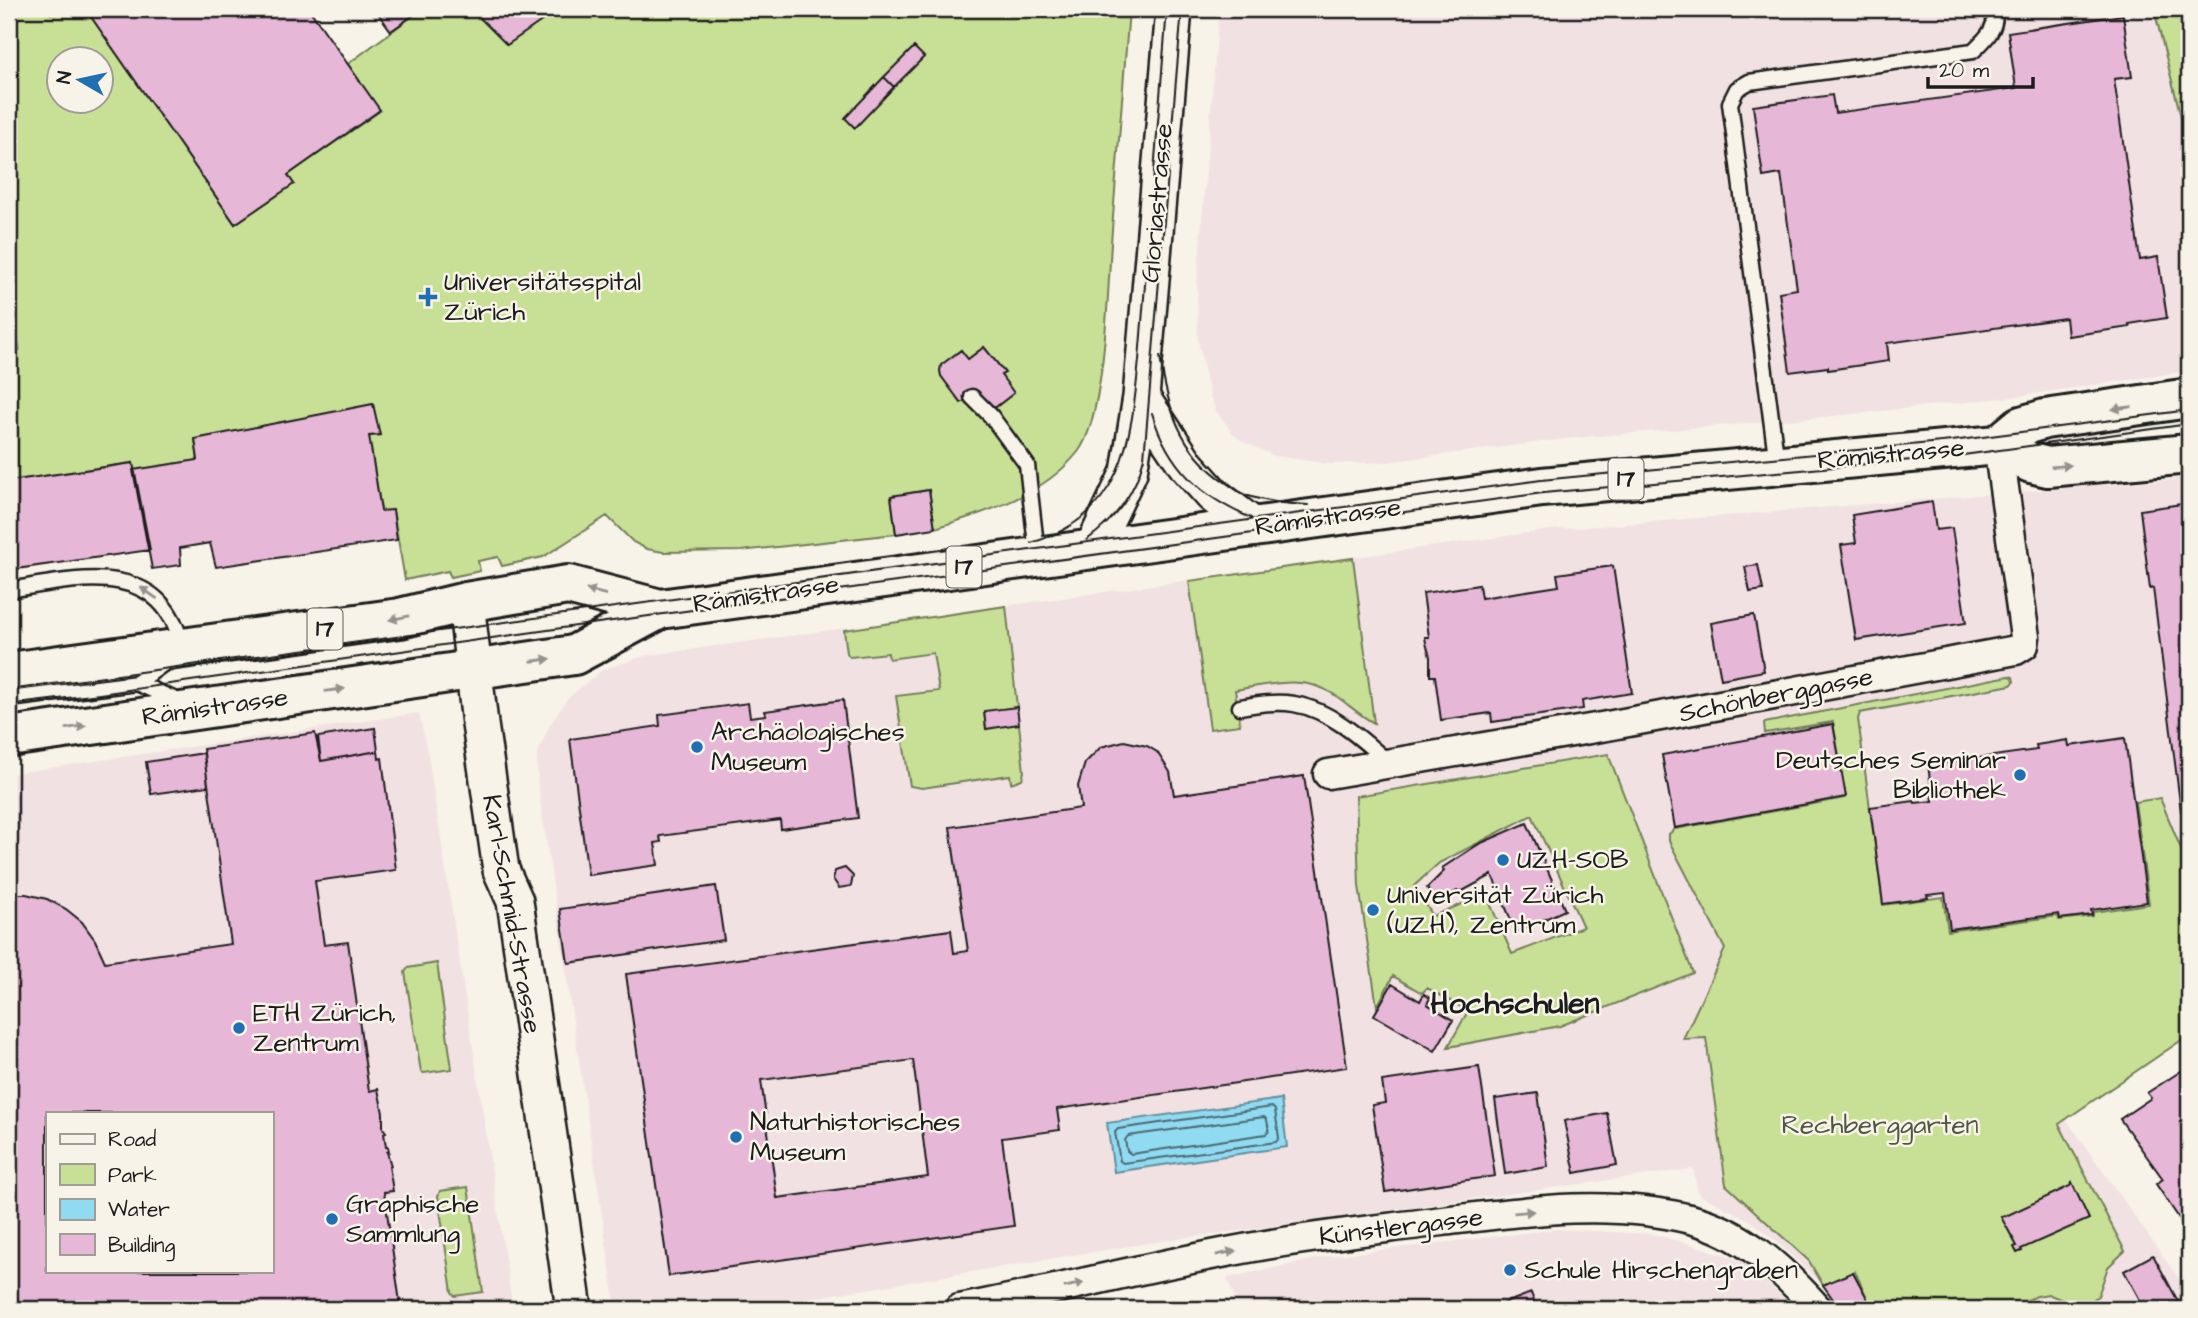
<svg xmlns="http://www.w3.org/2000/svg" width="2198" height="1318" font-family="'Architects Daughter',sans-serif">
<style>
.built{fill:#f2e1e3;fill-rule:evenodd}
.green{fill:#c8e096;stroke:#727e59;stroke-width:2;fill-rule:evenodd}
.water{fill:#91dbf2;stroke:#628f9c;stroke-width:2}
.lines{fill:none;stroke-linecap:round;stroke-linejoin:round}
.shore{stroke:#4b6872;stroke-width:2}
.building{fill:#e7b7d7;stroke:#1c1c1c;stroke-width:2;fill-rule:evenodd}
.service-casing{stroke:#1c1c1c;stroke-width:19}
.minor-casing{stroke:#1c1c1c;stroke-width:33}
.tertiary-casing{stroke:#1c1c1c;stroke-width:40}
.primary-casing{stroke:#1c1c1c;stroke-width:44}
.service{stroke:#f7f3e8;stroke-width:14}
.minor{stroke:#f7f3e8;stroke-width:28}
.tertiary{stroke:#f7f3e8;stroke-width:35}
.primary{stroke:#f7f3e8;stroke-width:38}
.tram{stroke:#1c1c1c;stroke-width:2}
.oneway{fill:#94928c}
.poi-dot{fill:#1f6fb2;stroke:#f7f3e8;stroke-width:2.5}
.labels{text-anchor:middle;dominant-baseline:central;stroke-width:5;stroke-linejoin:round;paint-order:stroke}
.shield{fill:#f7f3e8;stroke:#5e5c59;stroke-width:2}
.shield-label{font-size:24px;font-weight:bold;fill:#1c1c1c}
.street-label{font-size:26px;fill:#1c1c1c;stroke:#f7f3e8}
.poi-label{font-size:26px;fill:#1c1c1c;stroke:#f7f3e8;text-anchor:start}
.park-label{font-size:26px;fill:#505741;stroke:#f7f3e8}
.quarter-label{font-size:30px;font-weight:bold;fill:#1c1c1c;stroke:#f7f3e8}
</style>
<rect width="100%" height="100%" fill="#f7f3e8"/>
<filter id="ink" filterUnits="userSpaceOnUse"><feTurbulence type="fractalNoise" baseFrequency=".0143" numOctaves="2"/><feDisplacementMap in="SourceGraphic" scale="14" xChannelSelector="R" yChannelSelector="G"/><feConvolveMatrix kernelMatrix="1 2 1 2 8 2 1 2 1" color-interpolation-filters="sRGB"/></filter>
<g filter="url(#ink)">
<path class="built" d="M1219,9h970v362l-177,26 -178,19 -270,23 -177,23 -57,2 -56,-8 -30,-14 -10,-7 -18,-24 -6,-15 -12,-56 -1,-57z
M2189,478v557l-123,84 123,174v16h-347l-19,-24 -55,-51 -17,-13 -53,-27 -5,-25 -545,74 -405,66h-127l-78,-524 -1,-30 11,-27 19,-29 35,-29 42,-14 906,-126z
M419,713l9,42 85,554h-504v-535zM47,1113h224v158h-224z
M1557,1229l96,5 54,15 38,13 50,47h-556l-12,-31 103,-22z"/>
<path class="green" d="M9,9h38l4,5 10,-5h34l-6,5 146,210 58,-40 -5,-9 92,-64 -32,-47 74,-55h707c-6,78 -12,156 -18,234 -3,46 -6,175 -33,209 -34,43 -91,60 -143,76l-6,-38 -38,6 5,38 -155,17 -78,1 -16,-3 -14,-7 -26,-26 -64,41 -41,9 -4,-9 -20,4 2,10 -29,6 -3,-6 -43,9 -12,-70 -12,1 -12,-75 10,-1 -6,-30 -178,34 3,21 -65,10 -1,-7 -123,18v-129l10,-2 -8,-57h-2zM60,60h42v42h-42z
M2154,9h22l13,38v102z
M1353,558l21,165c-15,-8 -27,-20 -41,-29 -29,-20 -66,-9 -98,-4l5,35 -30,4 -21,-148z
M1006,606l11,101 -33,5 2,16 33,-4 5,48 -2,7 -11,4 -1,-8 -88,13 -12,-2 -14,-90 43,-5 -6,-38 -44,6 -1,-6 -38,4 -3,-4 -3,-23z
M2009,676l4,1 1,5 -3,3 -151,28 -2,6 25,186 60,-8 5,34 110,-15 1,4 34,-4v-4l56,-8 -14,-102 25,-4 29,70v167l-130,89 66,127 -17,16 -10,29 -11,8h-15l-24,-10 -11,2 -31,13h-134l-17,-38 -32,14 -14,-24 -83,-76 -20,-147 -23,1 42,-90 -56,-108v-7l6,-5 171,-31 -13,-76 -68,11 -1,-10z
M1608,754l85,219 -133,53 -112,21 20,-36 -41,-23 -5,5 -29,-17 -16,31 -18,-121 -3,-90zM1532,815l51,112 -71,27 -26,-60 -53,22 -19,-30 25,-23z
M437,963l15,106 -28,4 -3,-1 -16,-100 3,-4z
M468,1187l15,105 -28,4 -3,-4 -14,-96 2,-5z"/>
<path class="water" d="M1281,1099l6,48 -173,25 -7,-49z"/>
<g class="lines">
<path class="shore" d="M1272,1107l3,3 4,28 -3,4 -153,21 -3,-2 -5,-29 3,-3z
M1264,1117l3,3 2,11 -3,3 -135,20 -4,-3 -2,-11 3,-4z"/>
</g>
<path class="building" d="M95,9h214l71,101 -92,65 6,9 -59,40 -146,-210z
M375,9h47l-31,22z
M471,9h88l-52,36z
M2123,15l9,62 -18,2 26,181 18,-3 9,61 -38,6 1,3 -62,9 -2,-18 -179,25 2,18 -61,9v-3l-38,5 -11,-80 18,-3 -16,-115 -18,3 -10,-71 79,-11 3,18 181,-25 -8,-56z
M914,47l10,10 -30,30 -10,-10z
M884,77l10,10 -39,41 -10,-10z
M9,293h2l8,57 -10,2z
M984,347l21,26 -4,2 13,18 -22,17 -13,-18 -18,11 -20,-27 -1,-5 1,-6 20,-15 7,9z
M373,404l7,31 -11,1 12,75 12,-1 4,30 -181,27 -6,-24 -30,5 1,17 -29,4 -19,-99 65,-10 -3,-21z
M133,463l17,87 -141,20v-89z
M929,490l6,38 -39,6 -5,-38z
M1932,502l4,28 16,-2 14,95 -110,17 -15,-95 15,-2 -4,-28z
M2189,503v306l-8,2 -28,-223 -3,1 -10,-79z
M1758,565l5,25 -13,2 -5,-25z
M1613,566l19,127 -50,8 1,8 -91,13 -1,-9 -50,7 -6,-44h-5v-19l-4,-14 -1,-6h4l-6,-44 56,-8 2,13 78,-12 -2,-12z
M1754,615l10,56 -43,8 -10,-56z
M843,700l15,118 -77,11 -1,-9 -120,16 1,6 -6,1 3,22 -70,10 -18,-136 90,-13 -1,-11 89,-12 2,14 16,-2 -1,-4z
M1017,707l2,17 -33,5 -2,-18z
M1833,724l13,73 -171,31 -13,-73z
M375,728l3,23 -57,10 -3,-24z
M315,733l6,28 57,-10 1,8 3,-1 14,112 -81,11 9,64 24,-3 21,149 9,-2 5,24v15l3,4 -2,1 2,14h2l1,5h-2l4,14h-2l4,25 -9,1 17,117h-392v-415h17l21,5 19,10 16,13 13,18 10,22 126,-18 -28,-195zM47,1113h224v158h-224z
M2125,738l22,164 -56,8 1,5 -32,4 -1,-5 -109,15 -5,-36 -18,2 1,3 -45,6 -13,-97 44,-6 1,2 18,-2 -5,-36 109,-15 -1,-5 32,-5 1,6z
M1124,741l23,5 10,6 13,20 4,23 130,-19 43,291 -290,42 3,21 -58,8 12,88 -345,50 -43,-302 325,-44 3,23 14,-2 -18,-124 131,-19 -3,-22 7,-23 16,-16zM913,1060l15,117 -151,21 -16,-118z
M204,753l4,33 -57,8 -5,-32z
M1527,823l38,87 -49,22 -24,-57 -33,18 -2,-2 -20,13 -10,-16 17,-17 -2,-3 37,-24z
M845,868l8,8 -2,10 -12,2 -6,-9 2,-8z
M716,886l8,54 -156,23 -8,-54z
M1392,984l28,17 4,-7 6,4 -3,6 26,16 -18,31 -61,-36z
M2189,1066v167l-33,-49 7,-5 -43,-60 31,-21 -4,-5z
M1479,1067l16,109 -110,16 -13,-87 13,-2 -3,-22z
M1538,1093l10,74 -43,7 -10,-75z
M1607,1113l10,52 -42,8 -11,-52z
M2072,1183l17,36 -68,30 1,2 -5,2 -3,-6 3,-1 -16,-29 5,-2v1l64,-30z
M2153,1255l26,48 -11,6h-23l-21,-38z
M1853,1272l14,26 3,11h-30l-17,-24z
M1531,1293l6,16h-45v-1z"/>
<g class="lines">
<g class="service-casing">
<path id="service" d="M972,397l19,19 36,49 10,89
M1777,464l-47,-361 7,-14 12,-7 224,-31c13,-12 25,-23 21,-42
M9,590c68,-11 152,-33 173,56
M137,683l43,19
M9,699l128,-16 30,-22
M1240,707c18,-3 36,-6 54,-3 37,6 69,36 96,60"/>
</g>
<g class="minor-casing">
<path id="minor" d="M1328,774l279,-48 409,-76 8,-5 1,-8 -27,-192
M959,1309c101,-19 200,-46 301,-63 60,-11 122,-17 183,-25 81,-10 167,-22 247,-2 53,13 93,51 128,90"/>
</g>
<g class="tertiary-casing">
<path id="tertiary" d="M1141,397l46,69 26,29 43,33
M1092,550l37,-78 12,-75 33,-388
M466,602l14,122 21,146 14,31 59,408"/>
</g>
<g class="primary-casing">
<path id="primary" d="M1998,445l23,-19 24,-7 144,-21
M9,672l391,-54 66,-16 102,-17 92,24 882,-122 456,-42 33,18 17,4 141,-13
M9,737l565,-82 86,-46"/>
</g>
<use href="#service" class="service"/>
<use href="#minor" class="minor"/>
<use href="#tertiary" class="tertiary"/>
<use href="#primary" class="primary"/>
<path class="tram" d="M1160,356c7,51 20,95 65,126 6,4 12,9 18,12 20,8 44,10 65,11
M1152,413c16,54 49,84 99,105
M1087,540c29,-22 48,-46 57,-82l38,-449
M1031,543c92,-27 100,-101 108,-183l28,-351
M9,690l1532,-210 411,-39 237,-31
M9,705l91,-11 462,-66 981,-135 413,-37 233,-32"/>
</g>
<defs><path id="oneway-solid" d="M-6-.8H1V-3.2L6.5 0L1 3.2V.8H-6Z" transform="scale(1.75)"/></defs>
<g class="oneway">
<use href="#oneway-solid" transform="translate(2122 408) rotate(172)"/>
<use href="#oneway-solid" transform="translate(2061 466) rotate(-5)"/>
<use href="#oneway-solid" transform="translate(596 592) rotate(-165)"/>
<use href="#oneway-solid" transform="translate(149 593) rotate(-145)"/>
<use href="#oneway-solid" transform="translate(399 618) rotate(169)"/>
<use href="#oneway-solid" transform="translate(541 660) rotate(-8)"/>
<use href="#oneway-solid" transform="translate(335 690) rotate(-8)"/>
<use href="#oneway-solid" transform="translate(76 727) rotate(-9)"/>
<use href="#oneway-solid" transform="translate(1524 1212) rotate(-5)"/>
<use href="#oneway-solid" transform="translate(1226 1253) rotate(-12)"/>
<use href="#oneway-solid" transform="translate(1074 1285) rotate(-13)"/>
</g>
</g>
<g class="poi-dot">
<path d="M424.5 286.5h7v7h7v7h-7v7h-7v-7h-7v-7h7z"/>
<circle cx="697" cy="747" r="7"/>
<circle cx="2020" cy="775" r="7"/>
<circle cx="1503" cy="860" r="7"/>
<circle cx="1373" cy="910" r="7"/>
<circle cx="239" cy="1028" r="7"/>
<circle cx="736" cy="1137" r="7"/>
<circle cx="332" cy="1219" r="7"/>
<circle cx="1510" cy="1270" r="7"/>
</g>
<g class="labels">
<g class="shield">
<rect x="1608.5" y="458.5" width="35" height="41" rx="5"/>
<rect x="946.5" y="546.5" width="35" height="41" rx="5"/>
<rect x="307.5" y="608.5" width="35" height="41" rx="5"/>
</g>
<g class="shield-label">
<text x="1626" y="479">17</text>
<text x="964" y="567">17</text>
<text x="325" y="629">17</text>
</g>
<g class="street-label">
<text transform="translate(1157 203) rotate(-85)">Gloriastrasse</text>
<text transform="translate(1891 454) rotate(-5)">Rämistrasse</text>
<text transform="translate(1328 517) rotate(-8)">Rämistrasse</text>
<text transform="translate(766 594) rotate(-8)">Rämistrasse</text>
<text transform="translate(1776 695) rotate(-11)">Schönberggasse</text>
<text transform="translate(215 707) rotate(-8)">Rämistrasse</text>
<text transform="translate(512 914) rotate(80)">Karl-Schmid-Strasse</text>
<text transform="translate(1401 1227) rotate(-7)">Künstlergasse</text>
</g>
<g class="poi-label">
<text x="444" y="282">Universitätsspital<tspan x="444" dy="30">Zürich</tspan></text>
<text x="711" y="732">Archäologisches<tspan x="711" dy="30">Museum</tspan></text>
<text x="2006" y="760" text-anchor="end">Deutsches Seminar<tspan x="2006" dy="30">Bibliothek</tspan></text>
<text x="1517" y="860">UZH-SOB</text>
<text x="1387" y="895">Universität Zürich<tspan x="1387" dy="30">(UZH), Zentrum</tspan></text>
<text x="253" y="1013">ETH Zürich,<tspan x="253" dy="30">Zentrum</tspan></text>
<text x="750" y="1122">Naturhistorisches<tspan x="750" dy="30">Museum</tspan></text>
<text x="346" y="1204">Graphische<tspan x="346" dy="30">Sammlung</tspan></text>
<text x="1524" y="1270">Schule Hirschengraben</text>
</g>
<g class="park-label">
<text x="1880" y="1125">Rechberggarten</text>
</g>
<g class="quarter-label">
<text x="1515" y="1004">Hochschulen</text>
</g>
</g>
<rect width="2198" height="1318" fill="none" stroke="#f7f3e8" stroke-width="35"/>
<rect x="18" y="18" width="2163" height="1283" fill="none" stroke="#1c1c1c" stroke-width="2.5" filter="url(#ink)"/>
<rect x="46" y="1112" width="228" height="161" fill="#f7f3e8" stroke="#9f9d96" stroke-width="2"/>
<rect x="60" y="1134" width="35" height="10" fill="#f7f3e8" stroke="#9f9d96" stroke-width="2"/>
<text x="108" y="1146" font-size="21" fill="#1c1c1c">Road</text>
<rect x="60" y="1164" width="35" height="21" fill="#c8e096" stroke="#9f9d96" stroke-width="2"/>
<text x="108" y="1182" font-size="21" fill="#1c1c1c">Park</text>
<rect x="60" y="1199" width="35" height="21" fill="#91dbf2" stroke="#9f9d96" stroke-width="2"/>
<text x="108" y="1216" font-size="21" fill="#1c1c1c">Water</text>
<rect x="60" y="1234" width="35" height="21" fill="#e7b7d7" stroke="#9f9d96" stroke-width="2"/>
<text x="108" y="1252" font-size="21" fill="#1c1c1c">Building</text>
<g transform="translate(80 80) rotate(279)"><circle r="33" fill="#f7f3e8" stroke="#9f9d96" stroke-width="2"/>
<path d="M0-5L12 26L0 18L-12 26Z" fill="#1f6fb2"/>
<text y="-10" font-size="19" font-weight="bold" text-anchor="middle" fill="#1c1c1c">N</text>
</g>
<path d="M1928 77v10h105v-10" fill="none" stroke="#1c1c1c" stroke-width="3.5"/>
<text x="1939" y="77" font-size="21" fill="#1c1c1c" stroke="#f7f3e8" stroke-width="5" paint-order="stroke">20 m</text>
</svg>
